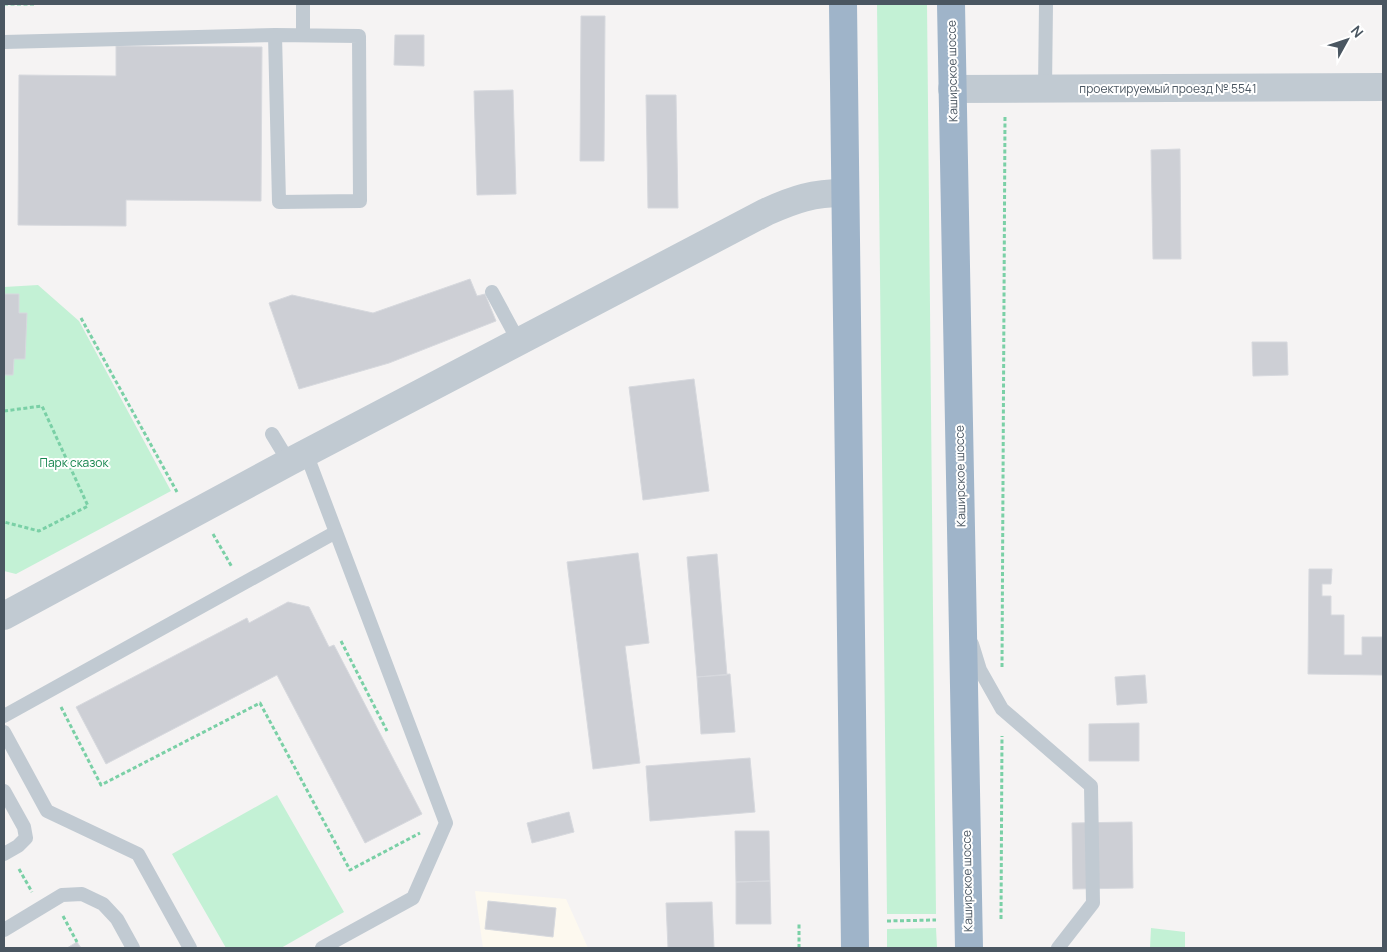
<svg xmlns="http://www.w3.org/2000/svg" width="1387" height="952" font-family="Manrope,sans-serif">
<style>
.commercial{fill:#fdf9ef}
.green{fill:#c3f1d5}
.building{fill:#cdcfd5;stroke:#d7d9de}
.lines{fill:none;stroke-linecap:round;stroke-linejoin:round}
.path{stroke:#7ad0a6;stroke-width:3;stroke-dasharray:4 2.5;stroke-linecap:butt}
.service{stroke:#c1cad2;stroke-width:14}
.minor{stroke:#c1cad2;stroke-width:28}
.trunk{stroke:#9fb4c9;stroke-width:28}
.labels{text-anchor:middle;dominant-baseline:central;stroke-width:4;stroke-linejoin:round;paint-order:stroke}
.street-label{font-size:12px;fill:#4a5661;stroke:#fff}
.park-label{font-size:12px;fill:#17864f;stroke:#fff}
</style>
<rect width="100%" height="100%" fill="#f5f3f3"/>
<path class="commercial" d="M475,891l91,8 22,49h-105z"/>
<path class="green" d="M877,4h50l9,910h-49z
M38,285l41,36 92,170 -155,83 -12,-3v-284z
M277,795l67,117 -63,36h-55l-54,-94z
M936,928l1,20h-50v-19z
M1151,928l34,4v16h-35z"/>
<path class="building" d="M581,16h24l-1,145h-24z
M395,35h29v31l-30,-1z
M116,46l146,1 -1,154 -135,-1v26l-108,-1 1,-150 97,1z
M513,90l3,104 -39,1 -3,-104z
M646,95h30l2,113h-30z
M1180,149l1,110h-28l-2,-109z
M470,279l7,17 8,-2 11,27 -107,42 -90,26 -30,-86 23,-8 81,18z
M4,294h15v19h8l-2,46h-11l-1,16h-9z
M1252,342h35l1,33 -35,1z
M694,379l15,112 -66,9 -14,-113z
M638,553l11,90 -24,3 15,117 -47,6 -26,-207z
M717,554l10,121 -30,2 -10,-120z
M1309,569h23l-1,15h-9v12h9v19h13v40h18v-18h21v38l-75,-1z
M288,602l21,5 20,40 5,-2 88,169 -57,29 -88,-168 -171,89 -30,-57 171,-89 2,5z
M730,674l5,58 -34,2 -4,-57z
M1145,675l2,28 -30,2 -2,-28z
M1139,723v38h-50v-37z
M750,758l5,54 -105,9 -4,-55z
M569,812l5,20 -42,11 -5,-20z
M1132,822l1,66 -60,1 -1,-66z
M735,831h34l1,50 -34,1z
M770,881l1,43h-35v-42z
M488,901l68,7 -3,29 -68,-8z
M712,902l2,46h-46l-2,-45z
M77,942l4,6h-14z"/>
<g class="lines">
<path class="path" d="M4,4h32
M81,318l96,174
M4,411l38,-5 46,100 -49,25 -35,-9
M213,534l19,33
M341,641l46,90
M1002,667l3,-551
M61,707l40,78 159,-82 90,167 70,-37
M19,869l13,23
M63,916l14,26
M1001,919l1,-183
M887,921l49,-1
M799,948v-25"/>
<path class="service" d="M303,35v-31
M4,42l271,-7 84,1 1,165 -81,1 -4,-167
M1045,89l1,-85
M492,292l27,50
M272,434l17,28
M306,453l140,370 -33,75 -91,50
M972,644l8,26 22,39 89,77 2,117 -35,45
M4,716l332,-184
M4,732l43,79 91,43 52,94
M4,791l20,36 2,11 -8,8 -14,8
M4,930l58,-35 20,-1 21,10 14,15 16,29"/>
<path class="minor" d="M952,89l431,-2
M4,616l285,-154 477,-250c29,-13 47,-19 78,-19"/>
<path class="trunk" d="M843,4l12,944
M951,4l18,944"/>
</g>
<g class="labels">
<g class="street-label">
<text transform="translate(952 71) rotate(-91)">Каширское шоссе</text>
<text x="1168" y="88">проектируемый проезд № 5541</text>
<text transform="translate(960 476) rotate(-91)">Каширское шоссе</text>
<text transform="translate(967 881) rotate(-91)">Каширское шоссе</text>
</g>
<g class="park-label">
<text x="74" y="462">Парк сказок</text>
</g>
</g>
<rect width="1387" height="952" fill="none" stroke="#4a5661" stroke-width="10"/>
<g transform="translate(1347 40) rotate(50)" stroke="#ffffff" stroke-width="4" paint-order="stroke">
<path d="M0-4L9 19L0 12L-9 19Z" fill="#4a5661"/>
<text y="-8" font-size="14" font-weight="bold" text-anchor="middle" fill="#4a5661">N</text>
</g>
</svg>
